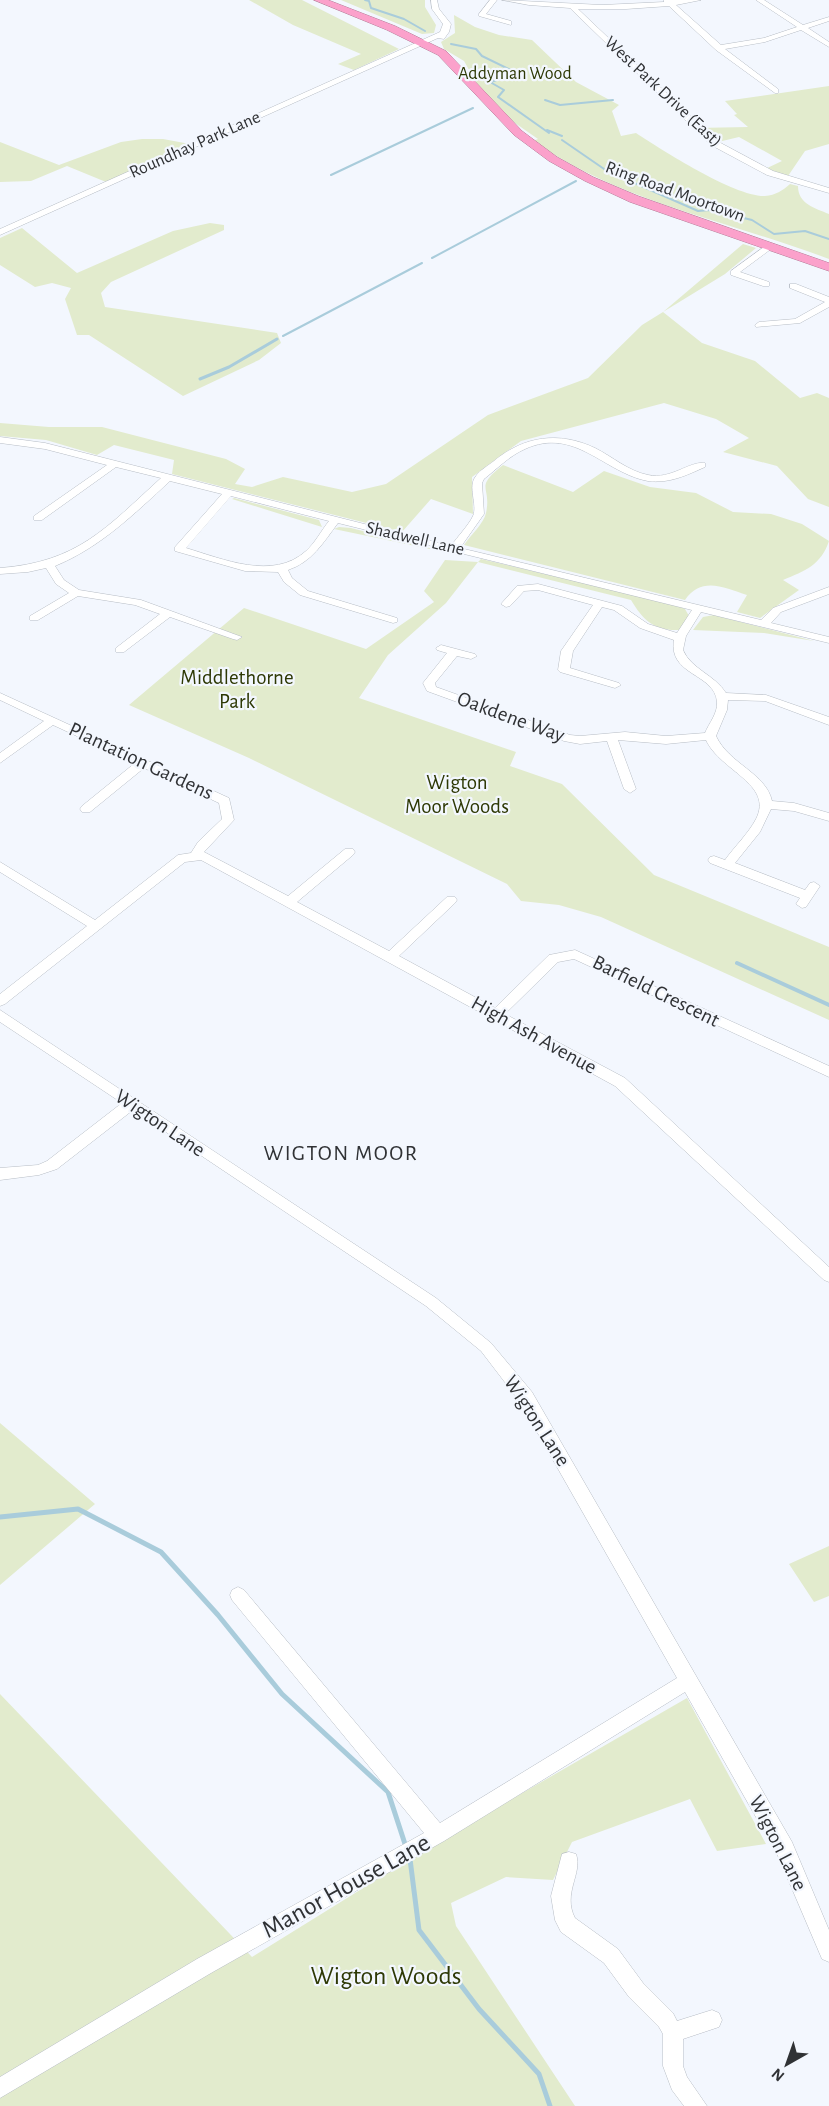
<svg xmlns="http://www.w3.org/2000/svg" width="829" height="2106" font-family="'Alegreya Sans',sans-serif">
<style>
.green{fill:#e2ebcd}
.lines{fill:none;stroke-linecap:round;stroke-linejoin:round}
.stream-far3{stroke:#a9ccdb;stroke-width:2}
.stream-far2{stroke:#a9ccdb;stroke-width:3}
.stream-far1{stroke:#a9ccdb;stroke-width:4}
.stream{stroke:#a9ccdb;stroke-width:5}
.minor-casing{stroke:#b7bdc5;stroke-width:1}
.highway-casing{stroke:#b47a96;stroke-width:1}
.minor{fill:#fff;fill-rule:evenodd}
.highway{fill:#fba1cb;fill-rule:evenodd}
.labels{text-anchor:middle;dominant-baseline:central;stroke-width:4.5;stroke-linejoin:round;paint-order:stroke}
.far-park-label{font-size:18px;fill:#2e3905;stroke:#f3f7fe}
.far-street-label{font-size:18px;fill:#303235;stroke:#f3f7fe}
.park-label{font-size:21px;fill:#2e3905;stroke:#f3f7fe}
.street-label{font-size:21px;fill:#303235;stroke:#f3f7fe}
.neighbourhood-label{font-size:22px;letter-spacing:1.5px;fill:#303235;stroke:#f3f7fe}
.near-street-label{font-size:26px;fill:#303235;stroke:#f3f7fe}
.near-park-label{font-size:26px;fill:#2e3905;stroke:#f3f7fe}
</style>
<rect width="100%" height="100%" fill="#f3f7fe"/>
<path class="green" d="M249,0h53l97,49 -45,21 -16,-6 23,-10 -68,-29z
M341,0h84v7l11,18 -2,8 -12,1z
M454,15l21,12 24,8 33,5 44,42 43,23 -7,6 9,25 15,-3c26,17 99,64 129,63 11,-1 17,-5 25,-12l8,2c0,18 17,22 31,28v45c-100,-38 -206,-56 -296,-118l5,-2 -23,-16 -34,-32 -17,-30 -20,-12 -3,-7 14,-9z
M829,86v58l-24,7 -17,25 -25,-6 19,-9 -43,-24 -25,6 -18,-15 52,-1 -14,-12 3,-1 -12,-13z
M142,139h21l27,5 -84,38 -39,-16 -36,15 -31,1v-40l59,23 62,-23z
M210,223l14,2v5l-113,52 -10,11 4,14 172,26 4,10 -22,17 -76,36 -94,-61h-12l-12,-36 6,-11 -19,-5 -17,4 -35,-22v-27l22,-10 55,45 96,-42z
M743,244l13,4 -31,26 -62,38 39,31 53,18 45,37 17,-5 12,5v109l-21,-8 -31,-33 -54,-14 26,-14 -33,-19 -52,-16 -143,38 -49,36 1,37 -42,-15 -29,33 -230,-58 2,-14 -60,-15 -17,10 -51,-15 -46,-4v-13l49,4h53l124,32 19,10 -10,15 17,3 31,-10 69,15 34,-8 102,-69 100,-37 54,-53 21,-13z
M503,465l70,27 31,-21 46,16 46,6 37,19 38,2 31,10 27,17c-8,24 -24,30 -46,39l16,10 -39,28 -23,-6 10,-17c-23,-8 -46,-19 -62,5l-221,-55c6,-9 20,-22 22,-32 6,-28 -13,-24 17,-48z
M234,498l85,22 3,7 -90,-28z
M339,527l12,1 98,25 -115,-24z
M481,559l195,46 9,4 4,7 -10,14c-25,1 -36,-10 -48,-30l-153,-38 -32,41 -58,52 -29,43 157,54 -6,14 52,18 92,91 175,72v73l-228,-103 -42,-12 -38,-4 -14,-17 -258,-126 -120,-53 115,-97 122,41 68,-47 -10,-11 21,-31 33,2z
M714,615l100,26 -50,-8 -71,-3 10,-13z
M0,1423l95,81 -95,81z
M829,1546v50l-15,6 -25,-38z
M0,1694l252,263 187,-116 248,-143 79,146 -49,7 -27,-52 -118,43 -19,38 -47,-3 -55,26 5,23 119,180h-575z"/>
<g class="lines">
<path class="stream-far3" d="M365,0l4,1 2,7 33,11 21,12
M451,44l25,5 6,7 31,15 -8,7 -15,4 14,8 -6,7 51,36
M545,100l15,5 53,-5
M547,130l15,6
M562,140l45,31 91,40 12,-1 42,10 22,14 31,-3 24,8
M331,175l142,-67
M432,258l144,-77
M283,336l139,-73"/>
<path class="stream-far2" d="M200,379l29,-12 48,-28"/>
<path class="stream-far1" d="M737,963l92,42"/>
<path class="stream" d="M0,1517l78,-8 83,43 57,63 64,79 106,98 17,52
M410,1859l9,71 60,79 60,65 11,32"/>
<g class="minor-casing">
<path id="minor" d="M431,0h6l2,9 12,15 -2,8 -5,7 -6,-1 -438,197v-6l440,-197 3,-8 -11,-15z
M490,0h7l-11,14 25,7v4l-32,-9v-2z
M502,0l100,5 62,-3v-2h37l-25,5 45,40 43,-7 33,-11 -41,-27h8l39,25 26,-8v4l-21,7 21,14v5l-28,-17 -36,12 -40,7 53,40v4h-3l-59,-43 -47,-44 -43,3h-48l139,132 56,30 56,17v5l-62,-18 -56,-30 -141,-137 -41,-3z
M768,244l7,2 -35,26 29,10v4h-6l-32,-11v-4z
M790,284h6l33,13v10l-29,16 -44,4 -1,-2 4,-3 36,-3 30,-17 -35,-14z
M0,437l45,6 406,103c7,-10 17,-20 22,-30 5,-12 -6,-29 3,-40 4,-6 12,-10 18,-15 30,-25 65,-30 101,-13 18,9 33,23 53,27 23,5 41,-14 57,-12v4c-18,8 -36,17 -57,14 -44,-8 -73,-55 -123,-32 -16,7 -28,20 -41,30l-2,4 2,31 -24,34 301,72 12,-12 56,-21v7l-48,18 -10,11 58,14v6l-128,-31 -15,24 -3,14c8,19 32,25 43,43l40,2 63,22v8l-64,-24 -37,-1 -1,10 -11,26c13,28 50,37 56,65l22,2 35,10v8l-35,-10 -23,-2 -11,23 -25,31 70,27 5,-7 4,-1 6,4 -14,21 -4,1 -6,-4 4,-6 -90,-35 -2,-3 2,-3 4,-1 11,4c10,-14 23,-26 31,-41 18,-35 -36,-48 -50,-79l-40,4 -48,-4 18,49 -6,4 -6,-4 -17,-48 -27,3 -16,-3 -137,-50 -4,-8 24,-30 -10,-3 -1,-2 5,-3 34,9 2,2 -6,3 -14,-3 -22,27 1,4 134,48 10,1 45,-4 41,4 39,-3c4,-10 13,-20 12,-31 -2,-29 -49,-26 -43,-62l-34,-12 -26,-18 -12,-3 -29,44 -3,17 49,15 2,2 -6,3 -55,-16 -2,-2 3,-19 32,-46 -55,-15 -14,1 -14,15 -4,1 -5,-3 16,-18 21,-2 84,22 26,18 29,9 15,-23 -354,-87c-15,20 -26,39 -50,47l4,8 16,13 89,27v4l-4,1 -93,-28 -16,-13 -6,-10 -33,-1 -70,-20v-4l47,-53 -52,-13c-36,33 -69,66 -115,85l9,14 15,10 62,10 101,37 -5,3 -4,-1 -63,-22 -46,35h-8v-4l44,-34 -25,-9 -57,-9 -40,24h-8v-4l39,-23 -13,-9 -10,-16 -18,4 -28,2v-6c78,-6 106,-40 161,-90l-45,-11 -74,53h-8v-4l73,-51 -62,-16 -45,-6zM231,496l98,25c-8,10 -14,22 -23,30 -33,30 -83,8 -120,-3z
M0,693l229,105 5,22 -30,32 84,44 57,-47h8l2,3 -2,3 -56,47 92,49 58,-54h8l2,3 -2,3 -56,53 96,52 54,-53 26,-5 254,116v11l-255,-118 -16,3 -53,52 120,64 204,189v15l-5,-2 -209,-194 -414,-226 -16,2 -180,142 -5,2v-12l87,-68 -87,-54v-10l95,58 83,-65 13,-2 7,-11 24,-23 -3,-16 -75,-35 -54,44h-8l-2,-3 2,-3 53,-43 -82,-38 -53,38v-10l44,-32 -44,-21z
M0,1010l436,288 55,45 41,49 260,450 37,88v32l-7,-3 -44,-103 -93,-164 -241,149 -233,132 -211,125v-21l197,-118 227,-126 -192,-233 -2,-5 2,-5 6,-3 6,3 196,233 237,-145 -157,-276 -39,-51 -55,-45 -293,-196 -76,59 -18,6 -39,5v-12l38,-3 9,-4 75,-58 -122,-81z
M569,1852l7,2c7,20 -14,39 -1,64l43,31 25,34 30,30 4,8 35,-11 7,3 3,7 -3,7 -36,12v27l4,11 20,29h-23l-12,-16 -9,-24v-32l-4,-7 -30,-30 -25,-34 -43,-31 -6,-12 -4,-24 11,-42z"/>
</g>
<g class="highway-casing">
<path id="highway" d="M314,0h14l67,26 51,25 76,80 35,26 36,20 45,19 191,67v8l-199,-69 -45,-21 -36,-20 -35,-26 -76,-80 -51,-25z"/>
</g>
<use href="#minor" class="minor"/>
<use href="#highway" class="highway"/>
</g>
<g class="labels">
<g class="far-park-label">
<text x="515" y="74">Addyman Wood</text>
</g>
<g class="far-street-label">
<text transform="translate(663 92) rotate(43)">West Park Drive (East)</text>
<text transform="translate(195 145) rotate(-24)">Roundhay Park Lane</text>
<text transform="translate(675 192) rotate(20)">Ring Road Moortown</text>
<text transform="translate(415 539) rotate(13)">Shadwell Lane</text>
</g>
<g class="park-label">
<text x="237" y="677">Middlethorne<tspan x="237" dy="24">Park</tspan></text>
<text x="457" y="782">Wigton<tspan x="457" dy="24">Moor Woods</tspan></text>
</g>
<g class="street-label">
<text transform="translate(511 717) rotate(20)">Oakdene Way</text>
<text transform="translate(141 761) rotate(25)">Plantation Gardens</text>
<text transform="translate(656 991) rotate(26)">Barfield Crescent</text>
<text transform="translate(534 1035) rotate(29)">High Ash Avenue</text>
<text transform="translate(160 1123) rotate(34)">Wigton Lane</text>
<text transform="translate(537 1421) rotate(57)">Wigton Lane</text>
<text transform="translate(778 1843) rotate(63)">Wigton Lane</text>
</g>
<g class="neighbourhood-label">
<text x="341" y="1153">WIGTON MOOR</text>
</g>
<g class="near-street-label">
<text transform="translate(346 1886) rotate(-29)">Manor House Lane</text>
</g>
<g class="near-park-label">
<text x="386" y="1976">Wigton Woods</text>
</g>
</g>
<g transform="translate(787 2064) rotate(220)" stroke="#f3f7fe" stroke-width="4.5" paint-order="stroke">
<path d="M0-4.5L10 22L0 15L-10 22Z" fill="#303235"/>
<text y="-9" font-size="16" font-weight="bold" text-anchor="middle" fill="#303235">N</text>
</g>
</svg>
